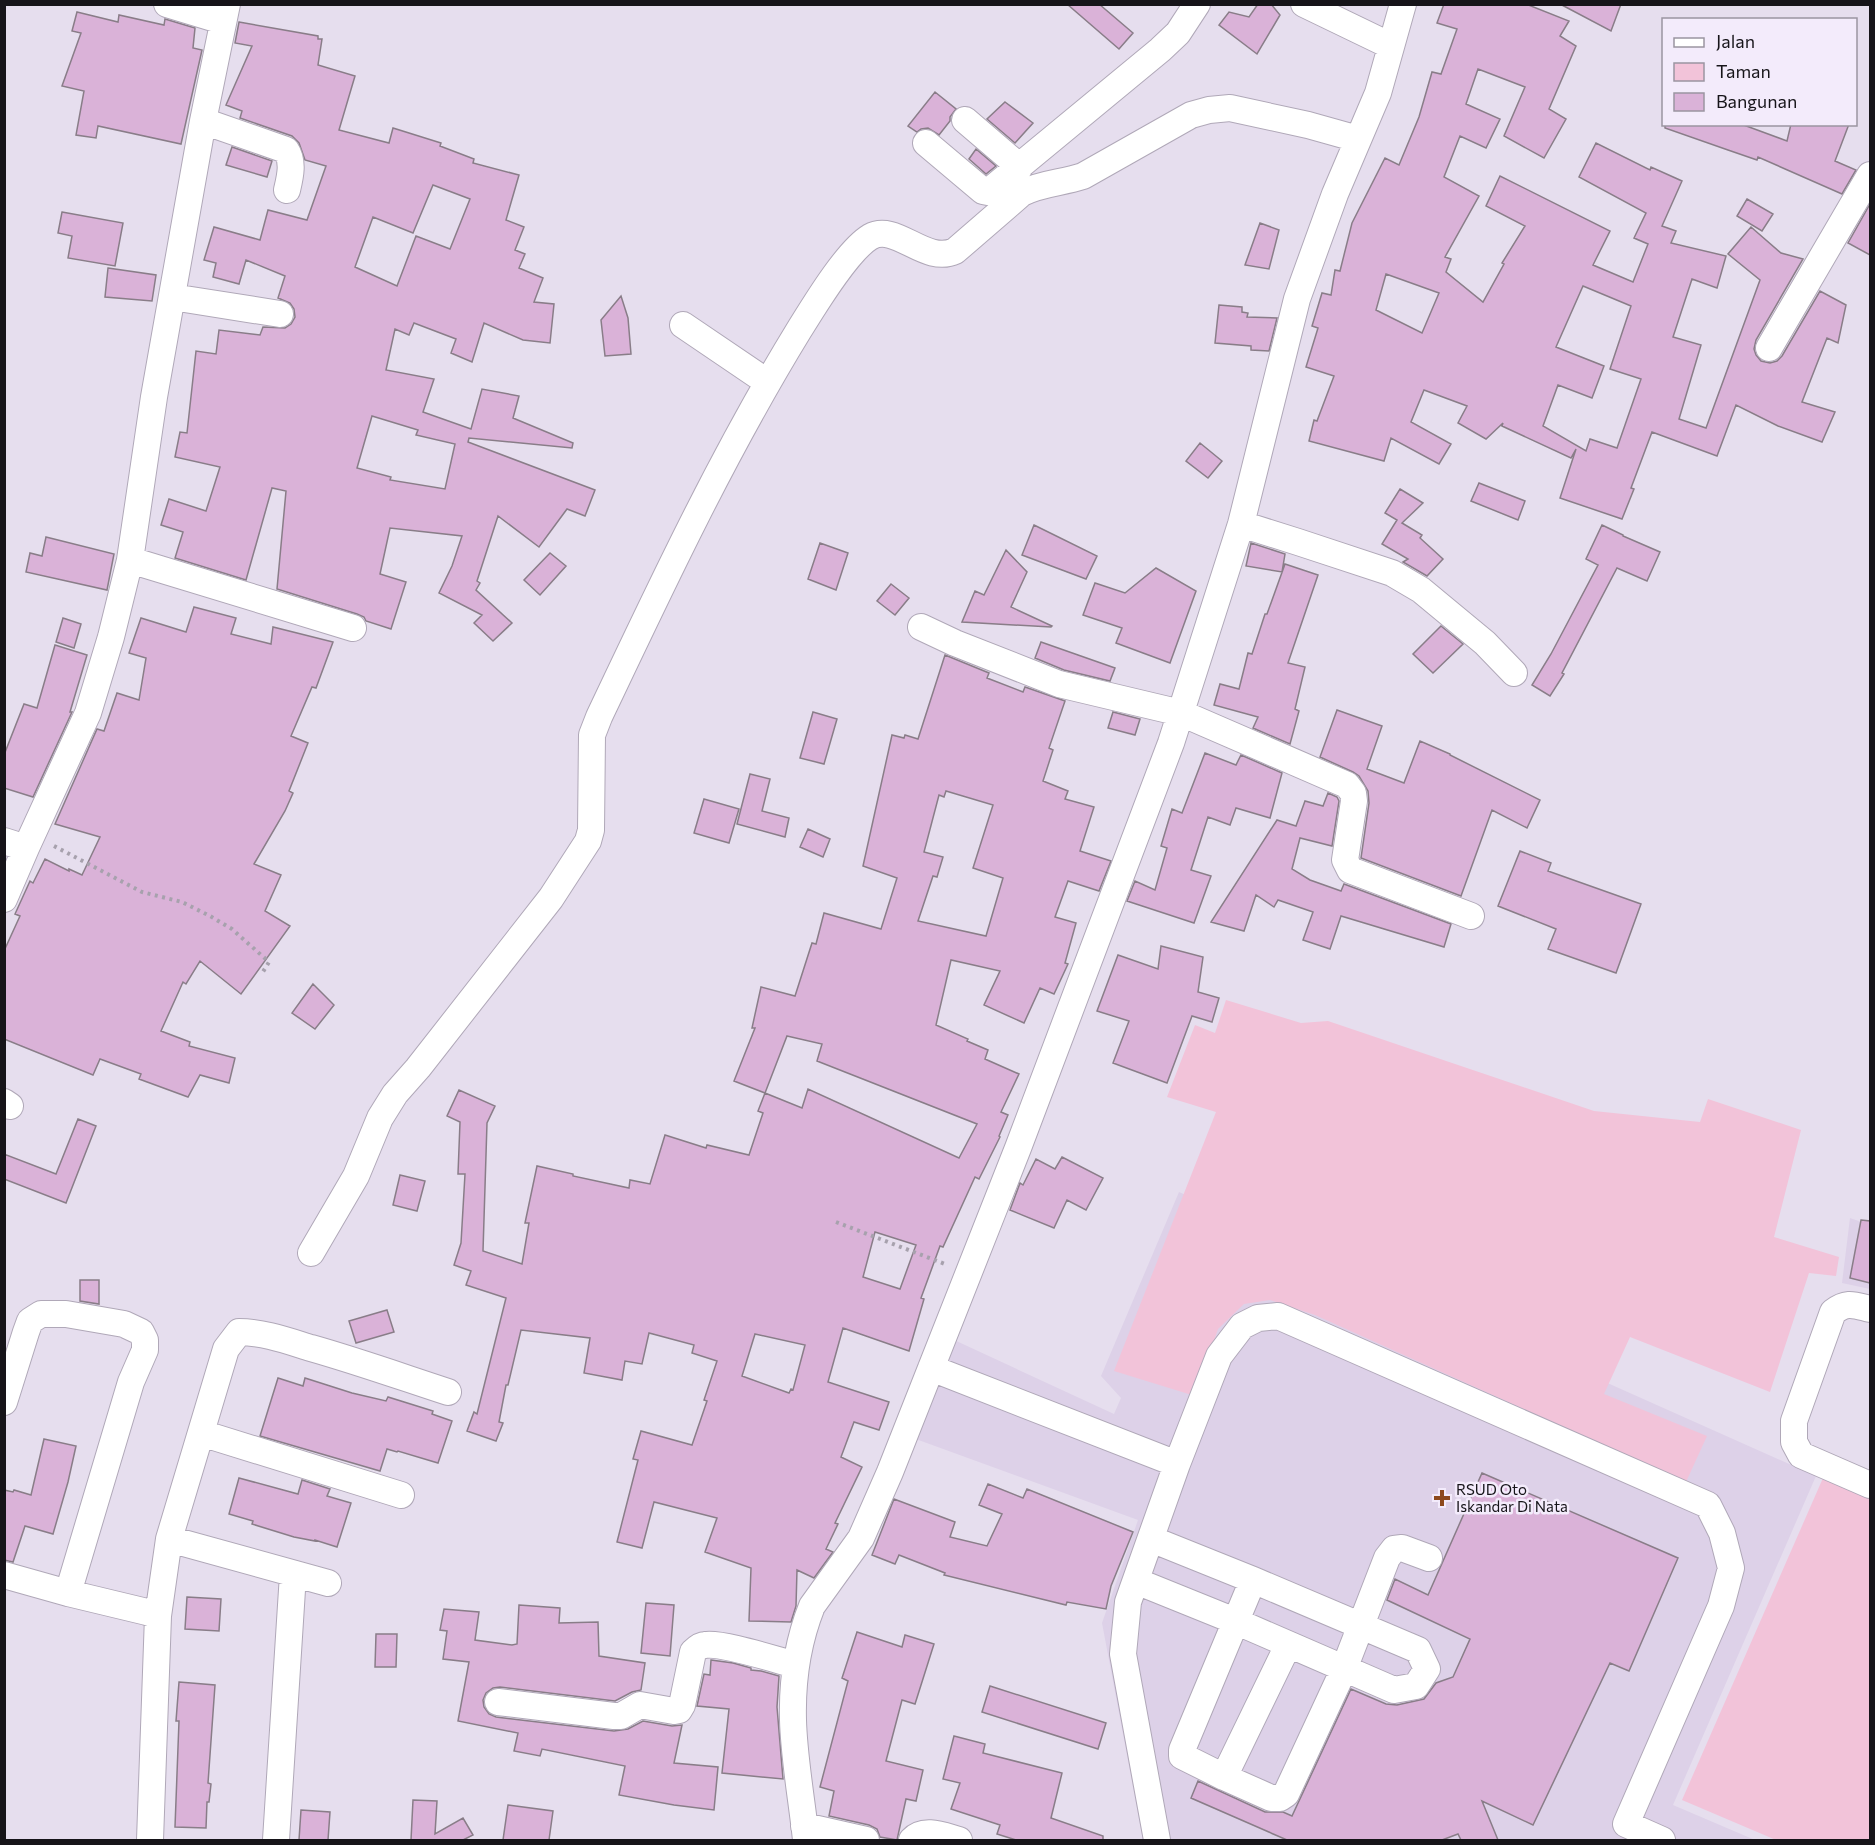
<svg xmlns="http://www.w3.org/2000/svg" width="1875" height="1845" font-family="Commissioner,sans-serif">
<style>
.built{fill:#ddd1e8}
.green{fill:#f2c3d9}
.building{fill:#dab2d8;stroke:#897d88;stroke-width:1.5;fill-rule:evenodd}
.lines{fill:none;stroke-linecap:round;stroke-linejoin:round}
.minor-casing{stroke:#b0a8b8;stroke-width:28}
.path{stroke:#a7a1ad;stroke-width:4;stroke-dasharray:3 4.5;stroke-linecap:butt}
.minor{stroke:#fff;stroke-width:26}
.poi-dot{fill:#8d491d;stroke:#f3ebfb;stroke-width:2}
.labels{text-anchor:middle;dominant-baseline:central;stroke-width:5;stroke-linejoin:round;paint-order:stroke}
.poi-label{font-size:15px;fill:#161419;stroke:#f3ebfb;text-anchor:start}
</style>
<rect width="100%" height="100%" fill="#e6deee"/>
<path class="built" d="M1179,1192l637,284 -143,329 82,35h-612l-41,-217 36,-103 -225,-82 39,-99 162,75 7,-16 -20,-22z
M1850,1218l20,7v64l-28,-6z"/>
<path class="green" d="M1226,1000l75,23 27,-2 266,90 106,11 8,-23 93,31 -27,107 65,20 -3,19 -27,-3 -39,119 -140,-55 -26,57 103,42 -21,46 -371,-167 -45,-15 -26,4 -26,25 -23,67 -81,-25 102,-259 -49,-15 28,-72 20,8z
M1823,1478l47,20v342h-94l-94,-40z"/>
<path class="building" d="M1067,4h32l34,29 -14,16z
M1258,4h13l9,11 -23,39 -38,-29 10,-13 20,5z
M1444,4h82l43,17 -9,15 16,10 -27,63 17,10 -22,39 -40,-22 21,-49 -47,-18 -12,35 34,15 -14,29 -26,-12 -16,41 35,19 -34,61 6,2 -5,13 37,30 21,-38 -2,-1 23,-37 -39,-20 14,-30 110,55 -17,34 40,17 15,-38 -14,-6 12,-25 -67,-36 17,-34 54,27 1,-3 31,14 -20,45 14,5 -5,12 55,13 -9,32 -25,-9 -19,58 28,8 -22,74 27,9 54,-148 -32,-26 23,-27 30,26 22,6 -47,81 -2,9 2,6 5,6 9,2 7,-2 5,-5 38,-65 26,14 -8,38 -11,-5 -25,64 33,10 -13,30 -44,-16 -42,-21 -19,51 -65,-24 -21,56 3,1 -12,30 -62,-21 16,-49 -5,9 -69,-32 1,-3 -17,16 -28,-16 9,-17 -43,-16 -13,32 40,22 -12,20 -48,-26 -7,23 -75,-20 5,-21 3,1 17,-45 -28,-9 12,-39 -6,-2 10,-33 9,2 4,-25 5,1 12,-48 33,-65 14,7 20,-48 13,-45 9,2 16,-45 -20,-6zM1386,274l53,19 -17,40 -46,-23zM1583,286l48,20 -21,63 31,10 -24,69 -27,-9 -4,12 -43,-25 15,-41 34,13 12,-32 -48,-19z
M1560,4h61l-10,27z
M77,12l41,10 1,-7 45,10 1,-6 30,9 -2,20 9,2 -21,94 -83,-18 -2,12 -20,-3 8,-44 -22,-5 19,-53 -9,-2z
M239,22l79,14v3h4l-4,26 37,11 -16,54 50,13 4,-15 48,15 -1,3 34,13 -1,4 46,12 -13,45 18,7 -9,23 10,4 -6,14 24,10 -9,24 20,2 -4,39 -27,-3 -39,-17 -12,39 -21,-9 5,-14 -42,-16 -5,12 -14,-6 -9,41 48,9 -11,33 48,17 11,-40 37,7 -6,22 60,25 -1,5 -103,-10 -1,4 127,48 -10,26 -18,-7 -28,38 -41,-31 -21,65 3,2 -4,7 36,33 -19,18 -19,-18 8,-8 -43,-22 13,-27 10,-30 -72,-8 -10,46 26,8 -15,47 -25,-8 -2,-4 -7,-3 -80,-25 9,-98 -14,-3 -26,92 -71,-22 8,-26 -22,-7 8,-26 37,12 14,-44 -45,-10 5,-25 7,1 9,-82 20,3 3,-24 41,5 3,-8 22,1 6,-4 4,-7 -1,-8 -4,-6 -12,-5 7,-22 -39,-16 -7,24 -26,-7 3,-14 -12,-3 10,-33 46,13 8,-30 39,10 19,-54 -21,-6 -6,-17 -7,-7 -52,-18 2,-7 -16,-6 26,-59 -17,-3zM433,185l37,14 -20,50 -34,-13 -19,50 -42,-19 18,-50 40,16zM372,416l46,14 -2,5 39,9 -10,45 -55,-9 1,-3 -34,-9z
M935,92l21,17 -6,8v4l-11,14 -11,-7 -7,1 -4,3 -9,-6z
M1005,102l28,21 -18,20 -28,-24z
M1665,124h76l46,17 4,-17h58l-14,37 21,9 -14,24 -84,-37 -1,3 -29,-10 -63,-22z
M232,147l40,14 -5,16 -41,-12z
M976,149l20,17 -10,8 -17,-15z
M1747,199l26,15 -11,17 -25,-15z
M1870,204v51l-22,-12z
M62,212l61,11 -8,43 -47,-8 4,-22 -14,-3z
M1260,223l19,7 -10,39 -24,-4z
M108,268l48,7 -4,26 -47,-4z
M621,296l7,22 3,36 -26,2 -4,-36z
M1219,305l23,2v5l6,1 -1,4 30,1 -8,33 -18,-1v-4l-36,-3z
M1200,443l22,18 -14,17 -22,-17z
M1479,483l46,18 -7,19 -47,-19z
M1400,489l23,14 -21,20 20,12 -2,3 23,21 -16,17 -24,-14 5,-3 -26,-15 15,-24 -12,-7z
M1034,525l63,31 -11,23 -64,-24z
M1602,525l21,10v1l37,16 -13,29 -30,-13 -55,105 2,1 -14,22 -18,-11 19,-31 47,-89 -12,-6z
M46,537l68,17 -7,36 -81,-18 4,-19 12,3z
M820,543l28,10 -12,37 -28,-11z
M1251,543l34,11 -3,18 -36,-6z
M1006,550l21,22 -16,35 41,19 -1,1 -89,-5 13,-31 9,4z
M550,553l16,13 -26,29 -16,-15z
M1285,564l33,11 -30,88 17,4 -10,42 4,2 -9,33 -37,-16 5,-11 -44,-12 6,-21 19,5 9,-36 4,1 13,-40h2z
M1156,568l40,23 -26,72 -54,-20 6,-15 -39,-13 12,-32 30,10z
M891,584l18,14 -14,17 -18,-14z
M194,607l42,11 -5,16 40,10 2,-17 60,15 -17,46 -4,-1 -21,49 17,7 -19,48 4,2 -8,18 -31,53 27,11 -16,36 25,15 -49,68 -41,-33 -14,23 -3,-2 -22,49 29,11 -1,4 46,12 -6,25 -29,-8 -12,22 -49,-18 2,-5 -41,-15 -7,16 -89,-36v-88l16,-35 -5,-2 15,-33 3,2 12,-24 24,12v-2l13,6 18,-38 -45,-13 42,-95 7,2 13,-38 22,7 7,-42 -17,-5 12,-35 45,14z
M63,618l18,6 -7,24 -18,-6z
M1441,626l22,18 -30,29 -20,-19z
M1041,642l74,26 -5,13 -46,-11 -29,-12z
M55,645l32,10 -17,57h2l-39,85 -29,-9v-33l20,-51 13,4z
M945,655l44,18 -2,5 36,14 2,-5 40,14 -16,47 4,2 -10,31 25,10 -3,8 29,8 -14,44 31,10 -12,30 -31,-10 -13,36 21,6 -11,40 3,1 -14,30 -14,-6 -16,35 -40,-18 16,-34 -49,-11 -15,65 32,14 -1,2 21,9 -3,9 34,15 -18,38 7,3 -9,21 1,1 -21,42 -4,-2 -32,70 -3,-1 -19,52 3,1 -15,52 -66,-23 -15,54 61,20 -10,28 -25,-8 -13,35 21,10 -27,56 3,1 -12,25 7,3 -19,26 -17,-8 -1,36 -5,16 -42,-1 2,-53 -46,-16 12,-34 -63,-16 -12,46 -25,-6 21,-82 -5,-1 8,-28 51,14 15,-44 -3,-1 13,-39 -25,-8 2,-8 -45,-12 -7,31 -17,-3 -3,19 -38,-7 6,-35 -69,-8 -13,55h-2l-7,37 4,1 -7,18 -29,-10 7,-19 3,2 29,-116 -40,-13 5,-14 -17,-6 7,-22 4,-69h-7l2,-52 -13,-6 12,-26 36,16 -8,17 -4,128 39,13 7,-41h-4l12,-57 36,8v2l56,12 1,-8 20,4 15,-49 41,13 1,-3 42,10 14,-42 -5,-2 7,-18 -31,-12 21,-53h-3l9,-41 34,9 17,-53 4,1 8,-31 57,16 16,-51 -34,-12 29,-131 12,3 1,-3 13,4zM946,791l47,14 -20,63 30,10 -17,58 -68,-15 15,-45 4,1 6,-20 -19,-5 15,-57 5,2zM787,1036l35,8 -5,17 160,63 -18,34 -151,-69 -6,19 -37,-15zM875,1232l41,13 -16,44 -37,-12zM755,1334l50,11 -12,45 -2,-1 -2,4 -47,-17z
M1337,710l45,16 -15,43 37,14 16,-42 30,13v1l90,45 -13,28 -35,-18 -31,86 -100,-38 8,-55 -1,-12 -9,-15 -6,-4 -33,-15z
M813,712l24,7 -13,45 -24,-6z
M1113,712l27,7 -5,16 -27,-7z
M1205,753l31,12 5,-10 41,18 -12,45 -34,-10 -6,17 -22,-8 -17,53 20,6 -17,47 -67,-22 8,-20 20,9 12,-42 -6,-2 11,-37 10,4z
M750,774l20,5 -8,32 27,7 -4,19 -48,-13z
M1328,793l9,4 2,4 -7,45 -32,-8 -8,31 18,11 31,11 3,-7 107,40 -7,23 -103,-31 -11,33 -27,-9 10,-28 -35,-12 -4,7 -18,-12 -12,36 -33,-9 66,-102 19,6 9,-25 18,5z
M704,799l35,10 -10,34 -35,-10z
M808,829l22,10 -7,18 -23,-10z
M1520,851l31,12 -3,8 93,33 -25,69 -68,-24 8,-20 -58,-23z
M1161,946l42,11 -5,35 21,6 -7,24 -20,-6 -25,67 -54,-20 16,-42 -32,-10 21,-56 40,14z
M313,984l21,21 -19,24 -23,-16z
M78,1119l18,7 -30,77 -62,-24v-25l52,20z
M1062,1157l41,21 -17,32 -19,-10 -13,28 -44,-18 10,-27 3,2 13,-26 19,10z
M400,1175l25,6 -8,30 -24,-6z
M1861,1220l9,1v62l-20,-5z
M80,1280h19v24l-19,-3z
M387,1310l7,22 -38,11 -7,-22z
M278,1378l25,8 2,-8 47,15 34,8 2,-4 45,14 -1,3 20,7 -14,42 -40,-12 -1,1 -10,-3 -7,22 -120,-35z
M44,1439l32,7 -8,36 -15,52 -28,-8 -12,36 -9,-2v-70l9,2 1,-2 17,5z
M1482,1473l196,85 -49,113 -19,-8 -77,162 -51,-24 16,39h-37l-3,-6 -16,6h-155l-96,-42 7,-17 67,31h18l9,4 59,-127 35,15 11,1 27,-6 12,-16 17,-6 17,-38 -83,-39 8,-21 33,16z
M239,1478l59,16 4,-14 28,9 -3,7 24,7 -14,44 -22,-7v1l-21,-4 -42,-13 1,-3 -24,-7z
M988,1484l35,14 4,-9 106,43 -22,54 -5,23 -39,-7 -1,3 -122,-30 1,-2 -46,-18 -4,9 -23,-9 22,-56 61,23 -5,15 37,9 15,-32 -23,-9z
M187,1597l34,2 -2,32 -34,-2z
M646,1603l28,2 -4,51 -29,-3z
M519,1605l41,3 -1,15 39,-1 1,34 46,7 -4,27 -9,2 -17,9 -115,-14 -7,1 -7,5 -3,7 1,7 5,7 7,3 118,14 14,-2 15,-8 29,5 10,-1 -8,38 44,4 -4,43 -40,-5 -55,-10 6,-29 -83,-17 -2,7 -26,-5 4,-18 -60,-12 11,-59 -26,-3 4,-28 -7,-1 4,-21 35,3 -4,28 37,5 5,-1z
M857,1632l45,15 3,-12 29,9 -19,60 -13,-4 -16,61 37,9 -7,31 -10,-2 -9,41 -17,-3 -3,-8 -8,-4 -40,-9 5,-25 -14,-4 28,-106 -6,-3z
M376,1634h21l-1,33h-21z
M711,1660l22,3 18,5v2l10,1 18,5 -2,31 6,72 -61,-6 7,-64 -32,-3 7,-32 6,1z
M179,1682l36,3 -7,98 3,1 -2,18h-2l-1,26 -31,-1 4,-106h-3z
M990,1686l116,37 -8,26 -116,-37z
M954,1736l31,8 -2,9 79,20 -11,45 52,18v4h-87l-19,-6 3,-9 -49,-16 9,-26 -17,-4z
M413,1800l24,1 -2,33 28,-16 10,17 -10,5h-52z
M508,1805l45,6 -4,29h-46z
M301,1810l29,2 -2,28h-29z"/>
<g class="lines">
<g class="minor-casing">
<path id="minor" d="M167,4l56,17
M1304,4l87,42
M965,120l55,47
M203,121l83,29c8,12 4,27 1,40
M926,143l57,48 5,1 172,-142 18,-17 19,-29
M172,297l108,17
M683,325l84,57
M1769,348l101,-173
M1241,524l57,18 94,31 29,17 64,53 29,30
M130,560l223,68
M921,627l34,16 104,41 122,29 166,72 6,8 1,8 -9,59 5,10 121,46
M4,841l22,7
M4,899l22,-51 62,-135 23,-76 19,-77 24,-163 49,-276 24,-117
M4,1102l6,4
M311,1253l45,-77 24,-58 15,-24 23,-26 133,-170 37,-57 3,-11 1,-95 7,-18c62,-131 124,-263 200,-387 15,-24 48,-79 71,-93 26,-15 55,28 85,14l67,-58c19,-10 40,-10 61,-17l108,-61 18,-5 21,-2 78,17 50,14
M1870,1309c-16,-4 -23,-8 -37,3l-39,109v21l7,13 69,30
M931,1368l246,96 -49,138 -5,52 34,186
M4,1402l22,-70 4,-11 11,-7h25l58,10 17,8 4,8v10l-14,32 -63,211
M201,1433l200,62
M1177,1464l42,-108 23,-30 16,-8 20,-2 430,189 14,28 9,35 -10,38 -95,218 36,16
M169,1539l159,44
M4,1575l64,18 79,19 11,4 11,-77 57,-190 13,-17c24,0 49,9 72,16 46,13 91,29 137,44
M1253,1580l-71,170v6l42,21 64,-132
M1136,1581l99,40 159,69 22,-4 11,-17 -9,-19 -165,-70 -102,-41
M498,1702l116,14h7l19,-11 34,6 5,-1 3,-5 11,-53c3,-3 7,-7 12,-7 17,-3 71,15 91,20
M1224,1777l47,21h9l6,-4 58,-125 43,-111 7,-9 8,-1 27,10
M804,1826l62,14
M150,1840l8,-224
M276,1840l17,-266
M806,1840c-4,-39 -12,-81 -13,-120 -1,-38 5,-79 19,-114l49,-68 29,-66 128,-324 153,-405 70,-219 56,-225 38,-105 43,-101 25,-89
M912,1840c12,-13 32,-4 47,0"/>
</g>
<path class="path" d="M54,846l88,46 40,10 28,14 22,13 37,33 -8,13
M836,1222l109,42"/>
<use href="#minor" class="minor"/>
</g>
<path class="poi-dot" d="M1439 1489h6v6h6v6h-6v6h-6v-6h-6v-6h6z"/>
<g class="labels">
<g class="poi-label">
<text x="1456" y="1489">RSUD Oto<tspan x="1456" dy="17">Iskandar Di Nata</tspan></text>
</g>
</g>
<rect width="1875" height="1845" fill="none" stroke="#161419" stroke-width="12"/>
<rect x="1662" y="18" width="195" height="108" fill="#f3ebfb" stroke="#9b95a1" stroke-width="1.5"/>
<rect x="1674" y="38" width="30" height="9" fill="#ffffff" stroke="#9b95a1" stroke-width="1.5"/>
<text x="1716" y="48" font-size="18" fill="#161419">Jalan</text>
<rect x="1674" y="63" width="30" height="18" fill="#f2c3d9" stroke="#9b95a1" stroke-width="1.5"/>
<text x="1716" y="78" font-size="18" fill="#161419">Taman</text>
<rect x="1674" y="93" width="30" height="18" fill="#dab2d8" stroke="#9b95a1" stroke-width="1.5"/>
<text x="1716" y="108" font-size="18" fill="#161419">Bangunan</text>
</svg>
